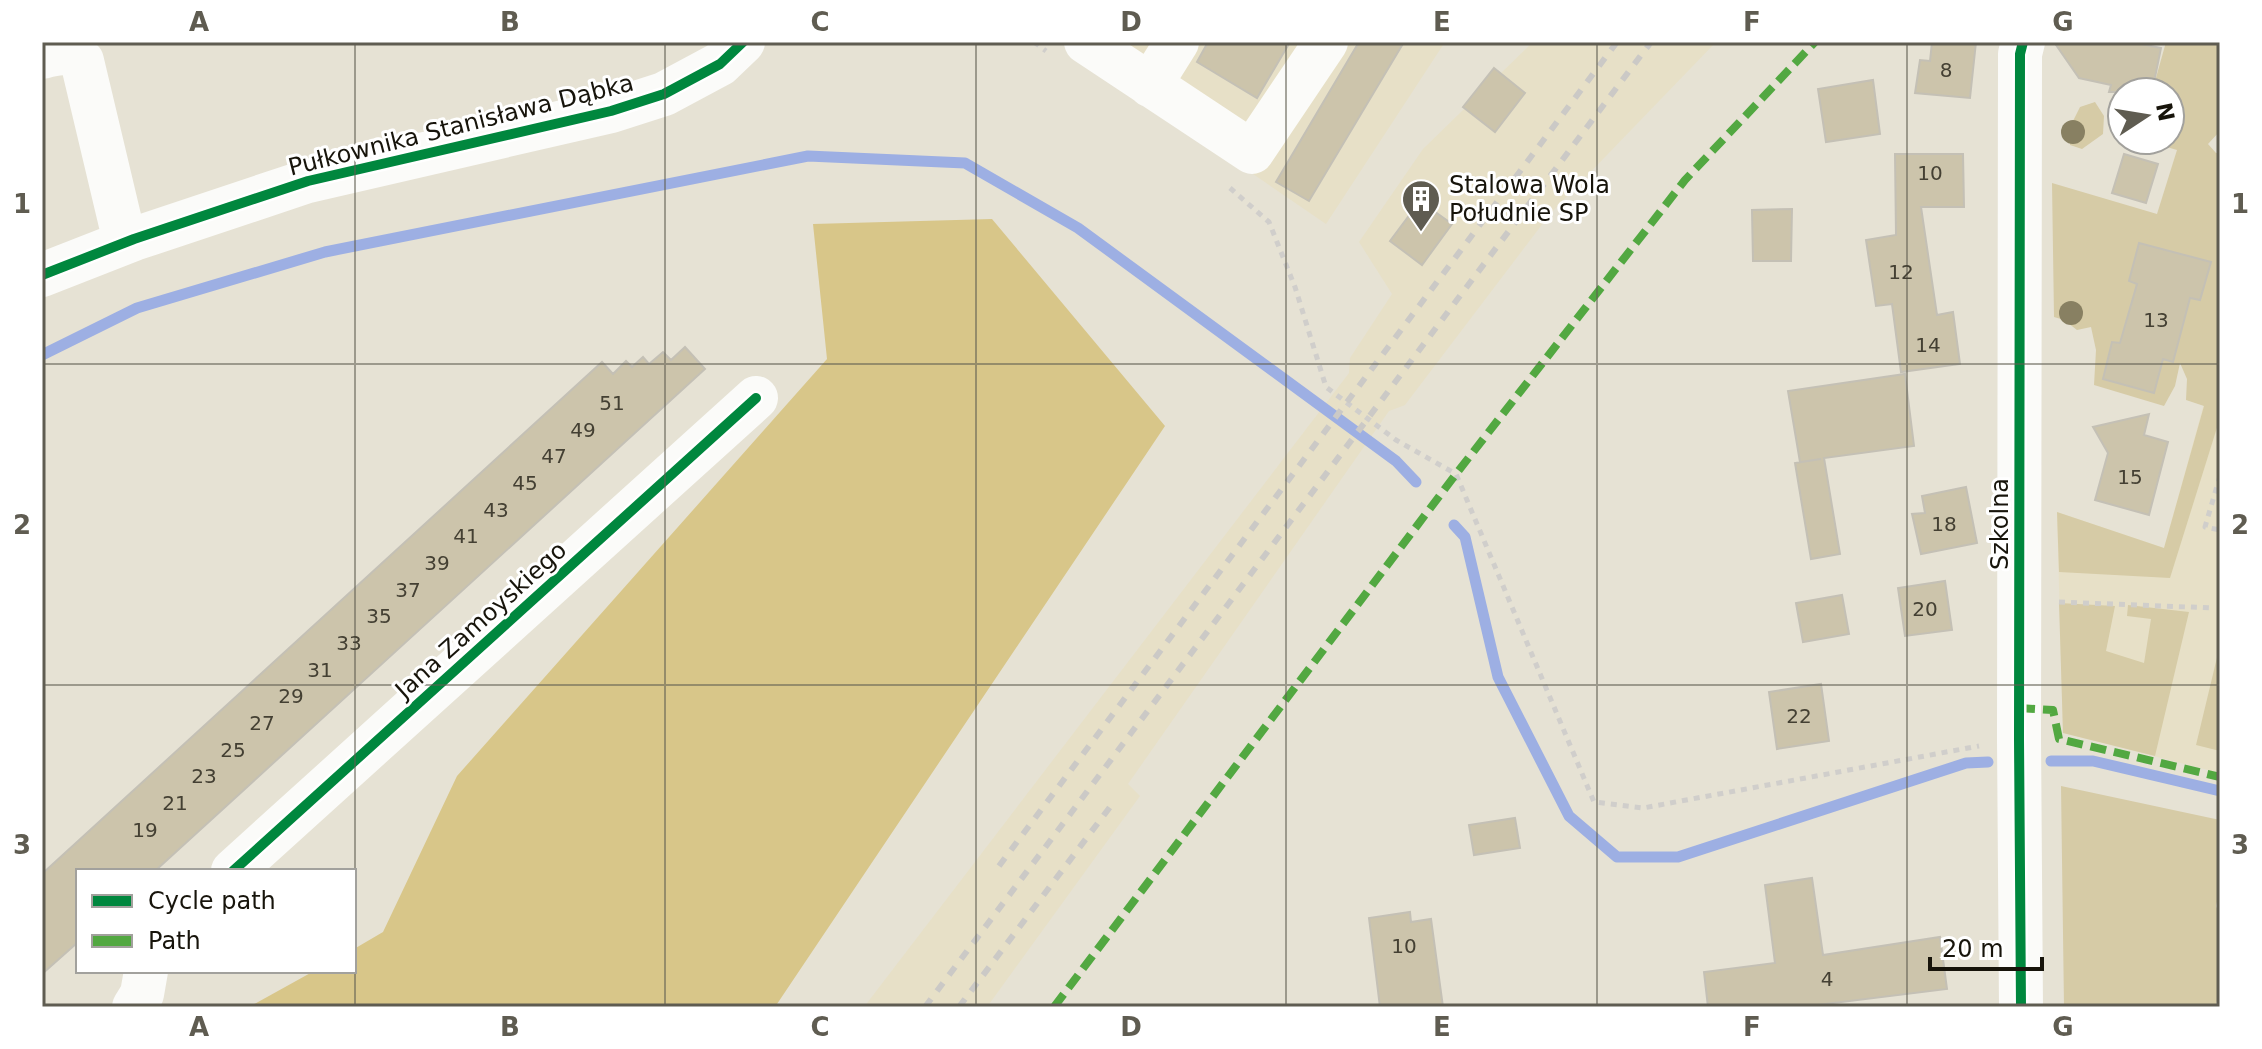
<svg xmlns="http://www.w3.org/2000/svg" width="2262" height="1049" font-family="'DejaVu Sans',sans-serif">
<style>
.built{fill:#e7e0c7}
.green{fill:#d6cba6}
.forest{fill:#d8c689}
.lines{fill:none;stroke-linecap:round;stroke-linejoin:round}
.stream{stroke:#9dafe3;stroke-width:11}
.building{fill:#ccc4ab;stroke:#c4c0b5;stroke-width:2}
.path{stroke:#d0cecb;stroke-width:5;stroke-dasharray:6 6;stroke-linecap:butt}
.minor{stroke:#fbfbf9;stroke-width:44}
.rail{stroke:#cbc9c6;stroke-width:6;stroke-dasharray:10 10;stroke-linecap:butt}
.quiet{stroke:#52a841;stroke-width:8;stroke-dasharray:16 8;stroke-linecap:butt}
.cycleway-casing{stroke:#fff;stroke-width:15}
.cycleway{stroke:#00873e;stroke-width:10}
.tree{fill:#888062}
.grid{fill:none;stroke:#5f5c51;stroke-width:2;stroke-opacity:0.55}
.labels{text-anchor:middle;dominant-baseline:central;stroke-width:6;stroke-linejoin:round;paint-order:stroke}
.number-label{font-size:20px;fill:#444033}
.street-label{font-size:24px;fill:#17140b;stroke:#fff}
.poi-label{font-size:24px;fill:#17140b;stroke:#fff;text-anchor:start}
.neatline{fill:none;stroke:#5f5c51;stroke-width:3}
.grid-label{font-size:26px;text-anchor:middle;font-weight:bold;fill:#5f5c51}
</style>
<rect width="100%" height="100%" fill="#e6e2d4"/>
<path class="built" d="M1060,42h385l-119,182z
M1533,42h183l-166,172 -145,191 -16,6 -261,373 12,12 -153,211h-123l485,-634 1,-15 42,-64 -33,-52 64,-93z
M2220,346v427l-157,-40 -6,-221 107,36z"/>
<path class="green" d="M2166,42h46l8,2v87l-12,13 8,9h4v265l-50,160 -111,-6 -2,-60 107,36 40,-142 -18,-6 1,-21 -7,-16 -5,23 -11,20 -70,-21 2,-35 -5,-23 -14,3 -13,-10 -10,-3 -2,-134 105,31 20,-64 -34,-10h27v-48h-18z
M2095,102l9,14 -1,18 -21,15 -12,-4v-18l10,-20z
M2059,603l56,3 -9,45 38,12 7,-44 -24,-3 1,-11 61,7 -34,144 -92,-23z
M2220,645v106l-24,-6z
M2061,786l159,34v69l-4,17 4,11v74l-5,16h-151z"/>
<path class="forest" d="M992,219l173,207 -390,581h-526l65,-36h40v-22l29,-17 74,-156 370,-417 -14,-135z"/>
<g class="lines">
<path class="stream" d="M42,355l95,-47 188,-56 483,-96 157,7 113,65 318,233 20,21
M1454,525l11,12 33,140 71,139 48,41h61l288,-94 22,-1
M2051,761h42l127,30"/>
</g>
<path class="building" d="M1208,42h82l-33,56 -60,-36z
M1359,42h45l-95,159 -33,-19z
M1932,42h44l-6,56 -55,-5 5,-33 10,1z
M2054,42h78l29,6 -9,44h-43l2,-7 -32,-7z
M1494,68l31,25 -30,39 -32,-25z
M1873,80l7,54 -54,8 -8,-53z
M1895,154h68l1,53h-43l16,108 16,-3 7,52 -59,8 -9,-68 -16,2 -10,-66 30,-5z
M2124,154l34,10 -12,39 -34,-10z
M1420,201l32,23 -30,41 -32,-24z
M1792,209l-1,52h-38l-1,-51z
M2139,243l72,19 -11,38 -10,-2 -17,64 -10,-3 -9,34 -51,-14 9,-37 8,1 17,-59 -8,-3z
M685,347l20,22 -550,502h-77v71l-36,32v-100l560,-512 11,12 13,-13 6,6 11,-10 6,7 14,-12 8,8z
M1905,374l9,72 -90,12 16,96 -29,5 -16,-96 26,-4 -21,3 -12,-71z
M2149,414l-5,21 24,7 -19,73 -54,-15 13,-47 -15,-26z
M1966,487l11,56 -56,11 -9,-40 13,-1 -3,-17z
M1945,581l7,49 -47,6 -7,-48z
M1842,595l7,39 -46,8 -7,-39z
M1821,684l8,57 -52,8 -8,-57z
M1515,818l5,30 -46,7 -5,-30z
M1812,878l11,77 117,-18 7,52 -146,18h-93l-4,-35 71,-9 -10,-78z
M1410,912l1,10 20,-3 12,88h-63l-11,-89z"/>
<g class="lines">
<path class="path" d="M1034,42l12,9
M1230,188l39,34 26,65 31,100 70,53 60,34 138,328 49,6 336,-62
M2220,476l-15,51 15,3
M2220,569v-1
M2059,602l155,6"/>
<path class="minor" d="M1086,42l166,110 74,-110
M42,57c16,-4 27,-7 40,4l43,181
M1150,85l27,-43
M42,275l92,-36 174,-58 303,-70 53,-17 56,-30 23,-22
M233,871l523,-473
M134,1007l8,-13 4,-23
M2021,1007l-2,-268 1,-685 3,-12"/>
<path class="rail" d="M999,866l618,-824
M925,1007l726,-965
M959,1007l151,-200"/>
<path class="quiet" d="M2019,708l34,2 6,29 161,38
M1054,1007l402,-533 229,-294 130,-138"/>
<g class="cycleway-casing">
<path id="cycleway" d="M42,275l92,-36 174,-58 303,-70 53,-17 56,-30 23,-22
M233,871l523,-473
M2021,1007l-2,-268 1,-685 3,-12"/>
</g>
<use href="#cycleway" class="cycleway"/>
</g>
<g class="tree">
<circle cx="2073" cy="132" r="12"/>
<circle cx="2071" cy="313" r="12"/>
</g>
<path class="grid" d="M355,42v965M665,42v965M976,42v965M1286,42v965M1597,42v965M1907,42v965M42,364h2178M42,685h2178"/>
<defs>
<g id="building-pin" transform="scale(2)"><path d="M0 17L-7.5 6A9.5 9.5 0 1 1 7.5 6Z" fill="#5f5c51" stroke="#fff"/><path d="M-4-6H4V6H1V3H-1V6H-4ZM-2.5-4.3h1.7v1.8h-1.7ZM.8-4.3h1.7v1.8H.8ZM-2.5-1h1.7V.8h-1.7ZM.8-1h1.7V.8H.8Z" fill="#fff"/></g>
</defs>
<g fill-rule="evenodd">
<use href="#building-pin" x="1421" y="199"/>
</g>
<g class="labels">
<g class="number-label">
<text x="1946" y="70">8</text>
<text x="1930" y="173">10</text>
<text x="1901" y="272">12</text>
<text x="2156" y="320">13</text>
<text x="1928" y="345">14</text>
<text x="612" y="403">51</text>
<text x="583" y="430">49</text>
<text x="554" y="456">47</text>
<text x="2130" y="477">15</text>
<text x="525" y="483">45</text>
<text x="496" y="510">43</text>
<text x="1944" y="524">18</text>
<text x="466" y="536">41</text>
<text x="437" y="563">39</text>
<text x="408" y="590">37</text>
<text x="1925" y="609">20</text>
<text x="379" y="616">35</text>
<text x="349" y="643">33</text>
<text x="320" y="670">31</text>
<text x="291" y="696">29</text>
<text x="1799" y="716">22</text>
<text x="262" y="723">27</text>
<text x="233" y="750">25</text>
<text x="204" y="776">23</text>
<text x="175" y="803">21</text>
<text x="145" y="830">19</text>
<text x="1404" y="946">10</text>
<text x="1827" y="979">4</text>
</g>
<g class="street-label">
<text transform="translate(461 125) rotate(-14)">Pułkownika Stanisława Dąbka</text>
<text transform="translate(2000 524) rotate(-90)">Szkolna</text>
<text transform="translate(481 620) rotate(-42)">Jana Zamoyskiego</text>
</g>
<g class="poi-label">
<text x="1449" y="185">Stalowa Wola<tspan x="1449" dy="28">Południe SP</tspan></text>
</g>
</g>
<rect width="2262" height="1049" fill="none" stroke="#ffffff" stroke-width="88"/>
<rect x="76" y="869" width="280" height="104" fill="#ffffff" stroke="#a2a19d" stroke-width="2"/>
<rect x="92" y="895" width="40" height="12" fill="#00873e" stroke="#a2a19d" stroke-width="2"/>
<text x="148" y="909" font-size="24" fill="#17140b">Cycle path</text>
<rect x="92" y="935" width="40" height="12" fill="#52a841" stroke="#a2a19d" stroke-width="2"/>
<text x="148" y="949" font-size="24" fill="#17140b">Path</text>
<g transform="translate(2146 116) rotate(78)"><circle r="38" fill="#ffffff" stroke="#a2a19d" stroke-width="2"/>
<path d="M0-6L14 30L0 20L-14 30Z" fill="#5f5c51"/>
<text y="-12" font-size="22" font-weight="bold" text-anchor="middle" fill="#17140b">N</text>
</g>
<path d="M1930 957v12h112v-12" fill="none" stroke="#17140b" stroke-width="4"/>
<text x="1942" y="957" font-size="24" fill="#17140b" stroke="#ffffff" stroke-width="6" paint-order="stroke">20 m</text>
<rect x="44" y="44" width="2174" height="961" class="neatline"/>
<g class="grid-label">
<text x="199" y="31">A</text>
<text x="510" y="31">B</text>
<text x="820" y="31">C</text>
<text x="1131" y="31">D</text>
<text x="1442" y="31">E</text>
<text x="1752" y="31">F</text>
<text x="2063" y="31">G</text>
<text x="22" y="213">1</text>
<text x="2240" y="213">1</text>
<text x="22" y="534">2</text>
<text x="2240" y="534">2</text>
<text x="22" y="854">3</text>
<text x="2240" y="854">3</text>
<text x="199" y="1036">A</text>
<text x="510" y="1036">B</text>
<text x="820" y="1036">C</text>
<text x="1131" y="1036">D</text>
<text x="1442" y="1036">E</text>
<text x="1752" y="1036">F</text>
<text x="2063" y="1036">G</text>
</g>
</svg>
